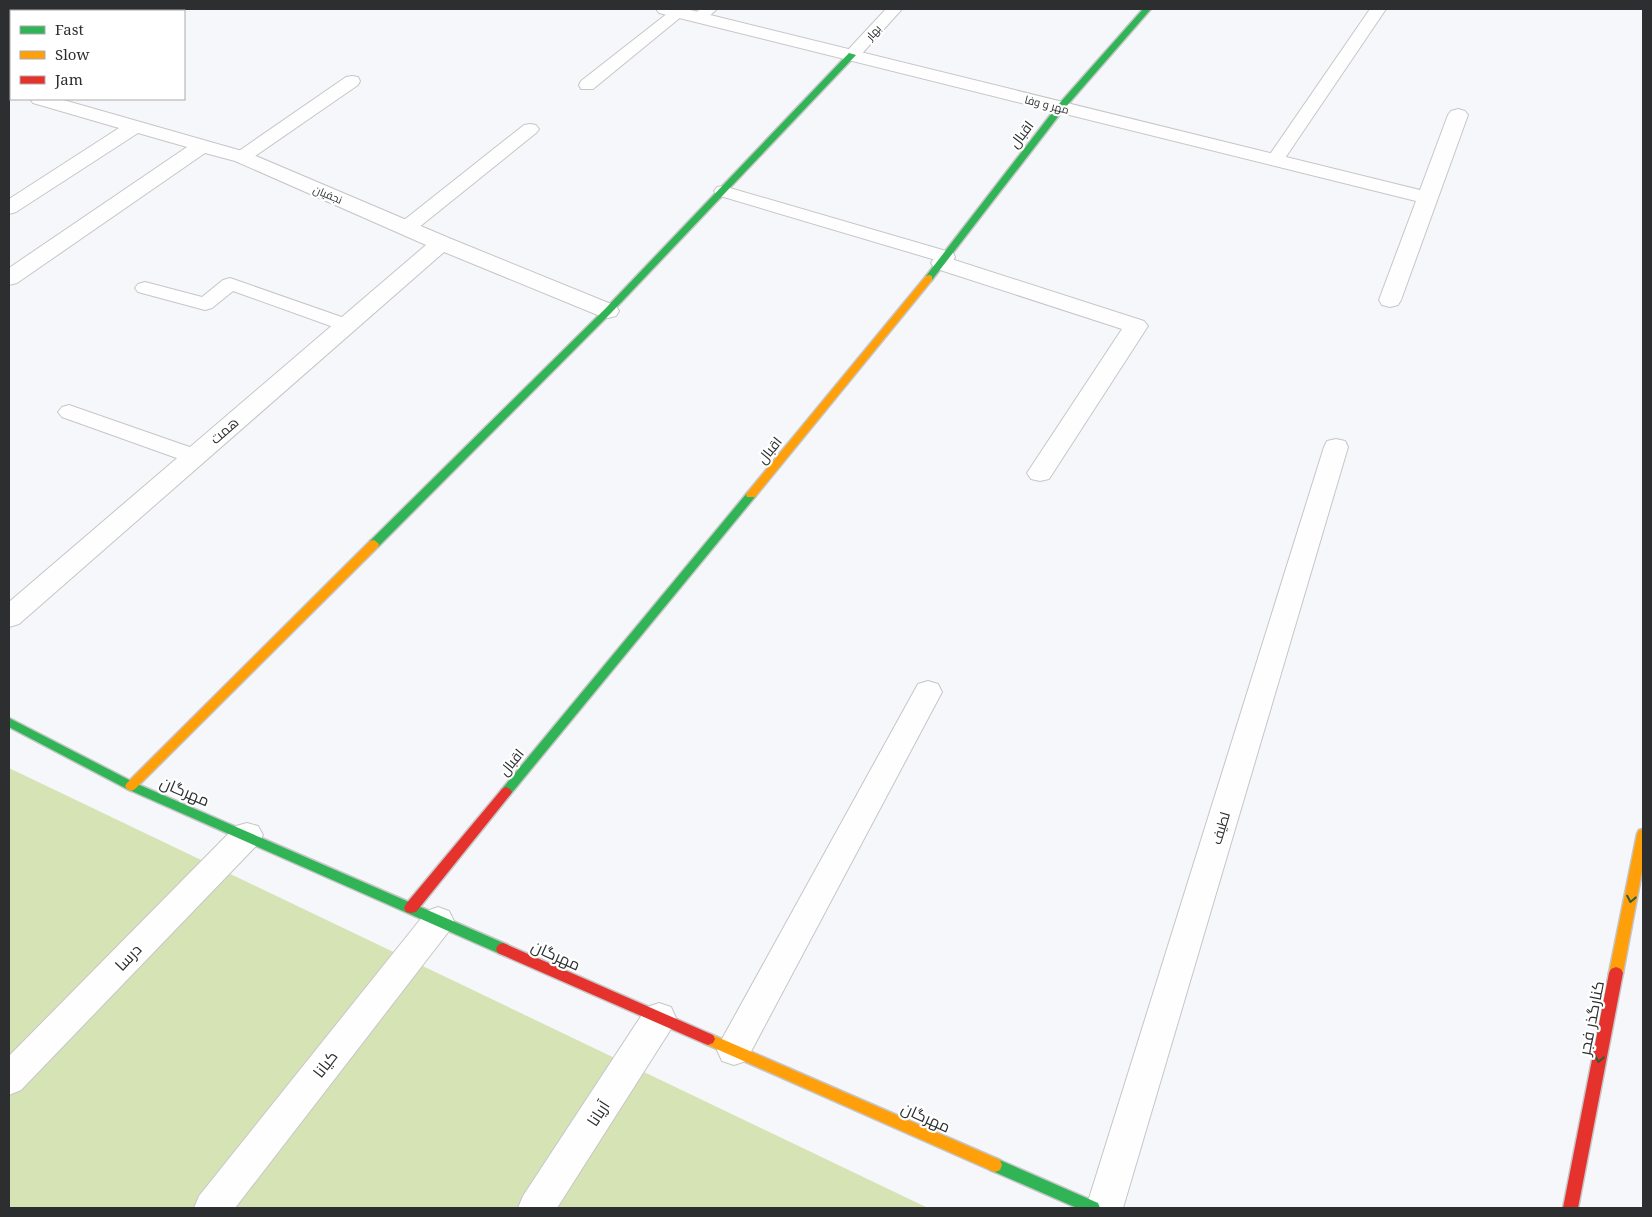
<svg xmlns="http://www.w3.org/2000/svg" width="1652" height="1217" font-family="'Noto Serif',Cairo,serif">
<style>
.green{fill:#d6e3b5}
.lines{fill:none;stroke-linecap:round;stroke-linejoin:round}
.lane-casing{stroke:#c6c6c8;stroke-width:2}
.street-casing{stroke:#c6c6c8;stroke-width:2}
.fast-casing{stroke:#c6c6c8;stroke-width:3}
.slow-casing{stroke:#c6c6c8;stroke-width:3}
.jam-casing{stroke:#c6c6c8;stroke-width:3}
.lane{fill:#fefefe;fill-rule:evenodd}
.street{fill:#fefefe;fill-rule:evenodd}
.fast{fill:#30b455;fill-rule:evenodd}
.slow{fill:#ff9f0a;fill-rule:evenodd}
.jam{fill:#e5322d;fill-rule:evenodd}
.oneway{stroke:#2e5d3d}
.labels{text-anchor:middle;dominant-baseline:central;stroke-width:4.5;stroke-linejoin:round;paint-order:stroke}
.far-street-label{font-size:11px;fill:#2d2e30;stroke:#fff}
.street-label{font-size:14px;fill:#2d2e30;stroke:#fff}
.near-street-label{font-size:16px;fill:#2d2e30;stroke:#fff}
</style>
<rect width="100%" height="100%" fill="#f6f7fa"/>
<path class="green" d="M9,768l919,440h-919z"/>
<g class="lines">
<g class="lane-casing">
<path id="lane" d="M673,9h12l2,3 -94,77h-12l-2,-4 2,-4z
M700,9h17l-12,11h-12l-2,-3z
M886,9h16l-44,49h-12l-2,-3 2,-3z
M1370,9h16l-105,155 -6,1 -6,-1 -3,-4z
M352,76l6,1 2,4 -2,4 -110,76 -6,1 -6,-1 -3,-4 3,-4 110,-76z
M530,124l6,1 3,4 -3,4 -123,99 -7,2 -7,-2 -2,-4 2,-4 125,-99z
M723,186l230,67 2,4 -2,4 -7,2 -7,-2 -222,-66 -3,-4 3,-4z
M230,278l123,43 3,4 -3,4 -7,2 -7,-2 -106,-38 -21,17 -7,2 -67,-18 -3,-4 3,-4 7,-2 57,15 21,-17z
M69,405l132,46 3,5 -3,5 -8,2 -8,-2 -123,-44 -4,-5 4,-5z"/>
</g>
<g class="street-casing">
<path id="street" d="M656,9h30l734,181 28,-75 3,-4 7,-2 7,2 3,4 -67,185 -3,5 -8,2 -8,-2 -3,-5 37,-99 -757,-188z
M9,84l2,1v12l-2,-1z
M30,99h30l189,54 200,85 167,68 3,5 -3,5 -8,2 -8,-2 -156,-64 -425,372 -10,3v-25l417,-357 -191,-84 -30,-8 -188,130 -8,2v-17l178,-121 -49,-14 -122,79 -7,2v-15l110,-71 -86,-25z
M942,256l202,65 4,5 -99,153 -9,2 -9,-2 -4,-6 95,-144 -188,-61 -3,-5 3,-5z
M1336,439l9,2 3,6 -225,761h-37l238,-761 3,-6z
M928,681l10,3 4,8 -196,369 -12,4 -12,-4 -5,-11 5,-11 196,-355z
M247,823l11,3 5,9 -5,9 -237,246 -12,5v-39l227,-230z
M438,907l11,4 5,10 -5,10 -214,277h-41l5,-12 228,-285z
M659,1003l12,4 5,11 -5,11 -114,179h-39l5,-12 124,-189z"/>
</g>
<g class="fast-casing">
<path id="fast" d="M1143,9h8l-87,100 -132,171h-6v-4l132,-171z
M849,53l7,2 -245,258 -233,234h-8l-1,-3 1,-3 235,-232z
M751,492l5,3 -1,2 -245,298 -4,2 -4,-2 -2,-3 2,-3 245,-296z
M9,718l126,65 373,162 2,4 -2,4 -5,2 -5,-2 -371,-164 -118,-62z
M995,1158l103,45 2,5h-23l-87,-38 -2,-5 2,-5z"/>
</g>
<g class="slow-casing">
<path id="slow" d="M929,275l3,1v4l-177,217h-8l-1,-2 1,-2 179,-217z
M374,540l5,4 -1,3 -243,242 -4,2 -4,-2 -2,-3 2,-3 243,-242z
M1643,829v37l-20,107 -2,4 -5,2 -5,-2 -2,-4 28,-139 2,-4z
M708,1033l292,127 2,5 -2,5 -5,2 -5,-2 -287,-127 -2,-4 2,-4z"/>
</g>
<g class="jam-casing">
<path id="jam" d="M506,787l4,2 2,3 -2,3 -94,117 -5,1 -5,-1 -2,-4 2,-4 96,-115z
M503,943l210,92 2,4 -2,4 -5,2 -5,-2 -205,-90 -2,-4 2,-4z
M1616,967l5,2 2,4 -45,235h-15l46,-235 2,-4z"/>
</g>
<use href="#lane" class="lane"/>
<use href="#street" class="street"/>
<use href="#fast" class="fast"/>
<use href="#slow" class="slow"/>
<use href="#jam" class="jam"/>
</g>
<defs><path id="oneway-chevron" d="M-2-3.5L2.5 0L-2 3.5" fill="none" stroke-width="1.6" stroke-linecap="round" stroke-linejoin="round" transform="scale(1.25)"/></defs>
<g class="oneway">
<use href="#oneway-chevron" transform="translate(1631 899) rotate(101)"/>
<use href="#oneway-chevron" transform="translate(1599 1059) rotate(101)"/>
</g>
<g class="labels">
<g class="far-street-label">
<text transform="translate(873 32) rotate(-48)">بهار</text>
<text transform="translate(1047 104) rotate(14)">مهر و وفا</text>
<text transform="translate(328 194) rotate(23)">نجفیان</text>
</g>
<g class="street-label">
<text transform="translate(1021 134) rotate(-53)">اقبال</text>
<text transform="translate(224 430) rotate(-41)">همت</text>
<text transform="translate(769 450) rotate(-51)">اقبال</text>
<text transform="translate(511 762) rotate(-51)">اقبال</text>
<text transform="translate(1220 828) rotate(-73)">لطیف</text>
</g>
<g class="near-street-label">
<text transform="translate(185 791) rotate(23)">مهرگان</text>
<text transform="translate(556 955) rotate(24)">مهرگان</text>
<text transform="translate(128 957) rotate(-46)">درسا</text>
<text transform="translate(1591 1018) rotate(-79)">کنارگذر فجر</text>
<text transform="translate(325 1064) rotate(-52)">کیانا</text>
<text transform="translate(598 1113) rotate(-57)">آریانا</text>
<text transform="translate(926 1117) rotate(24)">مهرگان</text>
</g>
</g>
<rect width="1652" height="1217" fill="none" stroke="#2d2e30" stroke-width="20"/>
<rect x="10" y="10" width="175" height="90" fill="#ffffff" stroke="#ababac"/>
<rect x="20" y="26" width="25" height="8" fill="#30b455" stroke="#ababac"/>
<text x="55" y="35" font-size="15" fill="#2d2e30">Fast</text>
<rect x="20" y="51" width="25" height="8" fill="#ff9f0a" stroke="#ababac"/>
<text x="55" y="60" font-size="15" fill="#2d2e30">Slow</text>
<rect x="20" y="76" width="25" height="8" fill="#e5322d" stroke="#ababac"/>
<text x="55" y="85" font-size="15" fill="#2d2e30">Jam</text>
</svg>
